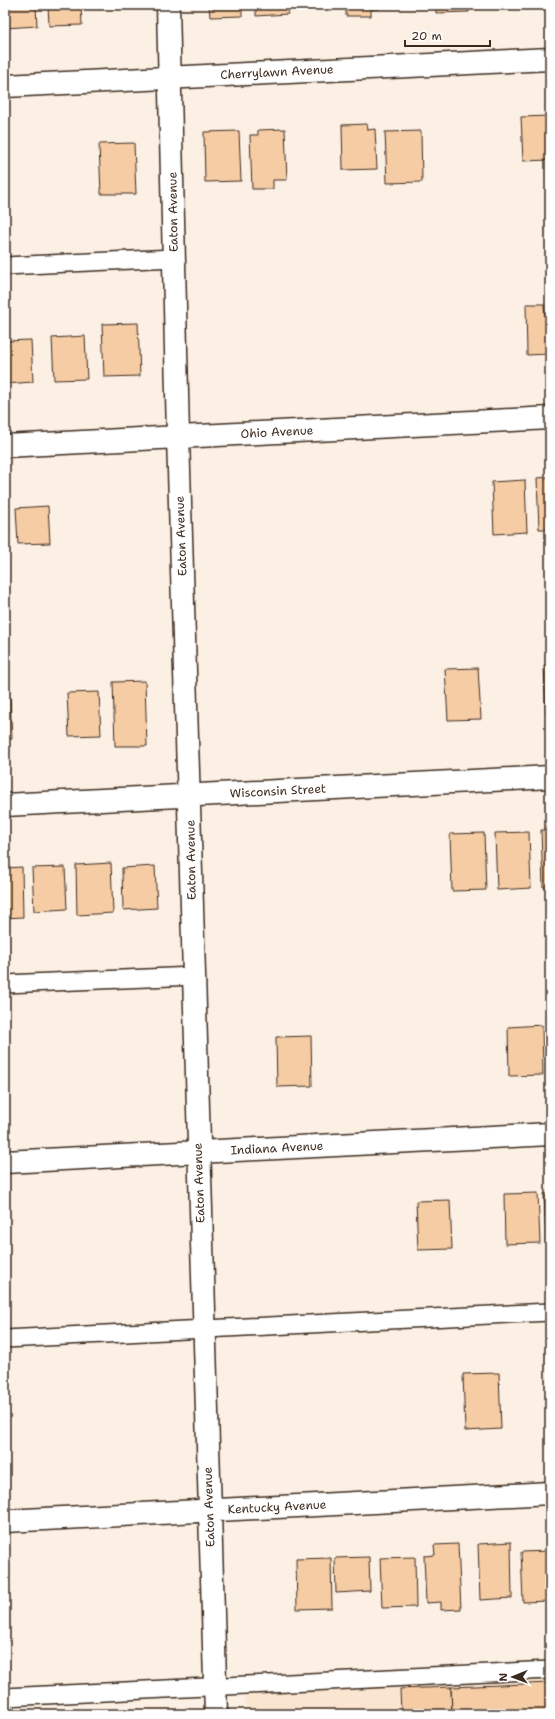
<svg xmlns="http://www.w3.org/2000/svg" width="555" height="1719" font-family="'Shantell Sans',sans-serif">
<style>
.built{fill:#fae5d1}
.building{fill:#f6cca5;stroke:#3b2a1e}
.lines{fill:none;stroke-linecap:round;stroke-linejoin:round}
.service-casing{stroke:#3b2a1e;stroke-width:20}
.minor-casing{stroke:#3b2a1e;stroke-width:25}
.service{stroke:#fff;stroke-width:17}
.minor{stroke:#fff;stroke-width:22}
.labels{text-anchor:middle;dominant-baseline:central;stroke-width:4;stroke-linejoin:round;paint-order:stroke}
.street-label{font-size:12px;fill:#3b2a1e;stroke:#fff}
</style>
<rect width="100%" height="100%" fill="#fcf0e4"/>
<filter id="ink" filterUnits="userSpaceOnUse"><feTurbulence type="fractalNoise" baseFrequency=".025" numOctaves="2"/><feDisplacementMap in="SourceGraphic" scale="8" xChannelSelector="R" yChannelSelector="G"/><feConvolveMatrix kernelMatrix="1 2 1 2 8 2 1 2 1" color-interpolation-filters="sRGB"/></filter>
<g filter="url(#ink)">
<path class="built" d="M550,1679v35h-304l-1,-20z
M174,1708l1,6h-102z"/>
<path class="building" d="M5,5h31l1,21 -32,2z
M48,5h33l1,20 -33,1z
M209,5h33v11l-32,1z
M256,5h32v9l-32,2z
M346,5h32l1,4h-8v7h-25z
M436,5h33v7l-33,1z
M550,116v44l-27,1 -2,-44z
M367,124l1,6 7,-1 2,40 -34,1 -1,-45z
M285,129l2,51h-14v9h-21l-2,-54h8v-5z
M239,131l2,50 -36,1 -1,-50z
M421,131l1,51 -35,1 -2,-51z
M134,143l2,51h-35l-2,-50z
M526,304h18l1,13h5v37l-23,1z
M138,323l2,53 -36,1 -2,-53z
M85,336l2,43 -33,1 -2,-42z
M31,340l2,42 -28,2v-43z
M550,477v52h-11l-2,-51z
M525,480l2,52 -33,2 -2,-52z
M48,506l2,37 -32,1 -2,-36z
M544,665h6v51h-4z
M478,668l3,51 -33,1 -3,-51z
M145,681l2,65h-32l-2,-64z
M99,692l2,43 -32,1 -2,-43z
M5,697h5l2,42 -7,1z
M541,830h9v57h-7z
M529,832l2,56 -34,2 -2,-57z
M484,833l2,57 -34,1 -2,-57z
M111,863l2,50 -36,2 -1,-50z
M155,866l2,42 -34,2 -1,-42z
M22,867l1,50 -18,1v-50z
M65,867l2,42 -33,2 -2,-43z
M542,1025l1,50 -34,1 -1,-49z
M311,1036l1,50 -35,1 -1,-50z
M538,1193l2,50 -35,1 -1,-50z
M544,1194h6v49h-4z
M450,1200l2,49 -34,1 -2,-49z
M499,1373l2,56 -36,2 -2,-57z
M511,1542l1,56 -32,2 -2,-56z
M458,1544l3,65 -20,1v-8l-15,1 -2,-47 11,-1 -1,-10z
M550,1551v50l-27,1 -2,-50z
M369,1557l1,34 -34,2 -1,-35z
M415,1557l1,50 -34,1 -2,-50z
M331,1558l1,50 -35,1 -1,-50z
M550,1683v31h-98l-1,-27z
M451,1687l1,27h-51l-1,-25z"/>
<g class="lines">
<g class="service-casing">
<path id="service" d="M5,266l169,-8
M5,984l189,-8
M5,1339l545,-27
M5,1697l545,-27"/>
</g>
<g class="minor-casing">
<path id="minor" d="M168,5l10,431 38,1278
M5,86l545,-27
M5,446l545,-28
M5,805l545,-28
M5,1162l545,-28
M5,1521l545,-28"/>
</g>
<use href="#service" class="service"/>
<use href="#minor" class="minor"/>
</g>
</g>
<g class="labels">
<g class="street-label">
<text transform="translate(277 72) rotate(-3)">Cherrylawn Avenue</text>
<text transform="translate(173 212) rotate(-91)">Eaton Avenue</text>
<text transform="translate(277 432) rotate(-3)">Ohio Avenue</text>
<text transform="translate(181 536) rotate(-92)">Eaton Avenue</text>
<text transform="translate(278 791) rotate(-3)">Wisconsin Street</text>
<text transform="translate(191 860) rotate(-91)">Eaton Avenue</text>
<text transform="translate(277 1148) rotate(-3)">Indiana Avenue</text>
<text transform="translate(199 1183) rotate(-92)">Eaton Avenue</text>
<text transform="translate(209 1507) rotate(-92)">Eaton Avenue</text>
<text transform="translate(277 1507) rotate(-3)">Kentucky Avenue</text>
</g>
</g>
<rect width="555" height="1719" fill="none" stroke="#fff" stroke-width="20"/>
<rect x="10" y="10" width="535" height="1699" fill="none" stroke="#3b2a1e" stroke-width="1.5" filter="url(#ink)"/>
<g transform="translate(513 1677) rotate(269)" stroke="#ffffff" stroke-width="3" paint-order="stroke">
<path d="M0-3L7 15L0 10L-7 15Z" fill="#3b2a1e"/>
<text y="-6" font-size="11" font-weight="bold" text-anchor="middle" fill="#3b2a1e">N</text>
</g>
<path d="M405 40v6h85v-6" fill="none" stroke="#3b2a1e" stroke-width="2"/>
<text x="411" y="40" font-size="12" fill="#3b2a1e" stroke="#ffffff" stroke-width="3" paint-order="stroke">20 m</text>
</svg>
